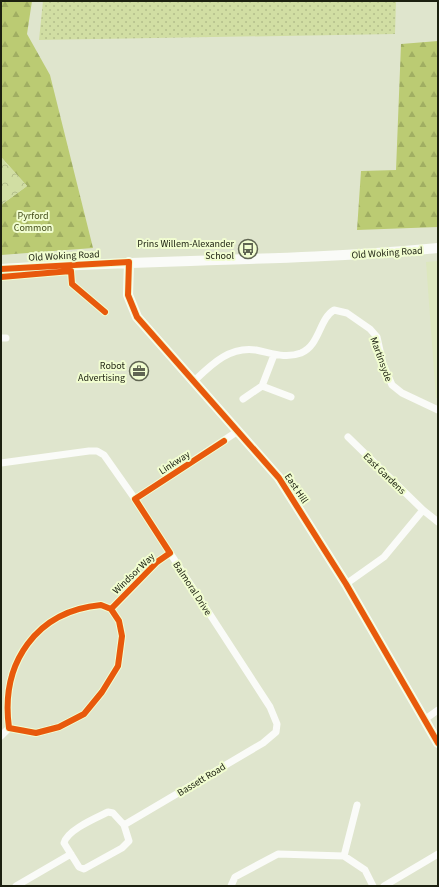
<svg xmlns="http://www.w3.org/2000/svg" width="439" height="887" font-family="'Source Sans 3',sans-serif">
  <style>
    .built { fill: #dde7bf }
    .grass { fill: url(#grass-dots) }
    .forest { fill: url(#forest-firs) }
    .park { fill: url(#park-crowns) }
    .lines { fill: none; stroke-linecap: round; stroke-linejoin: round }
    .street { stroke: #fafbf8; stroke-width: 7 }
    .secondary { stroke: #fafbf8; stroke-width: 10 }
    .cycleway-casing { stroke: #f1fdd0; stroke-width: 8 }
    .cycleway { stroke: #e8590c; stroke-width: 6 }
    .labels { text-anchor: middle; stroke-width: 4; stroke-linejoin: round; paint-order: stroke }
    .park-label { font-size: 10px; fill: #444e1a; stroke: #f1fdd0 }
    .poi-label { font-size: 10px; fill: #1c2010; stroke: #f1fdd0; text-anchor: end }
    .street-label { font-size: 10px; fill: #1c2010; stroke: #f1fdd0 }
  </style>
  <defs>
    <pattern id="grass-dots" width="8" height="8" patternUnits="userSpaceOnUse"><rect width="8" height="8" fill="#d1dea3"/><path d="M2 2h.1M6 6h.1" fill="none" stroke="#b3be8b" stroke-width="1.8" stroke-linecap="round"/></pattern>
    <pattern id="forest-firs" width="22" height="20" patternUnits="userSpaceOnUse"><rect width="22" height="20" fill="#bbcb73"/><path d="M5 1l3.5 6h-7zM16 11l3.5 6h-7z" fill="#a0ae62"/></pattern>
    <pattern id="park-crowns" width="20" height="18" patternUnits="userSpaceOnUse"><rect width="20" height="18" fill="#d1dea3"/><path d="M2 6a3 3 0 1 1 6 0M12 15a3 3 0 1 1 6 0" fill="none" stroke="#b3be8b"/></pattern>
  </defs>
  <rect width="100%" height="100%" fill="#dfe5cd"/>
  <path class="built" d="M438,261V398H436L426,262Z"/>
  <path class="grass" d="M43,1H396L395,34L39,40Z"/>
  <path class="forest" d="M1,1H32L27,34L50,75L93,248L1,255V205L27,186L1,157Z
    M438,41V227L357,230L361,171L396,170L401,44Z"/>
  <path class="park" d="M1,157L27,186L1,205Z"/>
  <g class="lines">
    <path class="street" d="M1,338H6
      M193,382C211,365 229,346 256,350C272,353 285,359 301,353C320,345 319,319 334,310L347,313L370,329L377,337L383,364L392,385L402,393L438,410
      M262,386L291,397
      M243,399L262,386L274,355
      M348,437L423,510
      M1,463L89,451H97L104,455L135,499L270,707L277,724L276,732L263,743L124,825
      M135,499L238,431
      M346,584L384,557L423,510L438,522
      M101,605L111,609L119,621L122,636L118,666L102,692L84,714L59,727L36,733L9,728C0,662 37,611 101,605Z
      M111,609L157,562L170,553
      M424,720L438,710
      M1,736L9,728
      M108,812L113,813L124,825L129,841L122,848L84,869L79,867L64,843C67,830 96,818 108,812Z
      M344,856L357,805
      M16,886L71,854
      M231,886L235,877L278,854L344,856L365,870L373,886
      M384,886L438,854"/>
    <path class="secondary" d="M129,262L128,295L137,317L279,478L346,584L438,743
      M1,269C146,259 293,262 438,248"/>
    <g class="cycleway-casing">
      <path id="cycleway" d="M1,269L129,262L128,295L137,317L279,478L346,584L438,743
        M1,277L71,271L72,284L105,312
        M101,605L111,609L119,621L122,636L118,666L102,692L84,714L59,727L36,733L9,728C0,662 37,611 101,605Z
        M111,609L157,562L170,553L135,499L224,441"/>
    </g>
    <use href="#cycleway" class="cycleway"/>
  </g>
  <defs>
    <g id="bus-ring" transform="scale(1)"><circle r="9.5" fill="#f1fdd0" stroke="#606552" stroke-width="1.5"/><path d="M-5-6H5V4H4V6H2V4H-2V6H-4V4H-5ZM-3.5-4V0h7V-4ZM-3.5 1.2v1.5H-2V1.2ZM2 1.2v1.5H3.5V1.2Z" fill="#606552"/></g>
    <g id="office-ring" transform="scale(1)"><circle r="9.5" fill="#f1fdd0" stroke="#606552" stroke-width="1.5"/><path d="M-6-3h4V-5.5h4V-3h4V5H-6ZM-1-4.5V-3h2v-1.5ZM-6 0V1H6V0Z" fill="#606552"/></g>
  </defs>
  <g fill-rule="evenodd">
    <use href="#bus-ring" x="248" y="249"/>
    <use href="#office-ring" x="139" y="371"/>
  </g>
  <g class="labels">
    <g class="park-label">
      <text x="33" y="219">Pyrford<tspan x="33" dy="12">Common</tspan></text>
    </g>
    <g class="poi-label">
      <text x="234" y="247">Prins Willem-Alexander<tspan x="234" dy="12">School</tspan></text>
      <text x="125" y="369">Robot<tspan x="125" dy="12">Advertising</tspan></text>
    </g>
    <g class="street-label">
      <text transform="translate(387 252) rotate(-4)" y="4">Old Woking Road</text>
      <text transform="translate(64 255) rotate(-3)" y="4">Old Woking Road</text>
      <text transform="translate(382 359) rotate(70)" y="4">Martinsyde</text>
      <text transform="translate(174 462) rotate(-33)" y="4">Linkway</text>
      <text transform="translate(385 473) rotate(44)" y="4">East Gardens</text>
      <text transform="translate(297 488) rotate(56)" y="4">East Hill</text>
      <text transform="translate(133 573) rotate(-44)" y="4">Windsor Way</text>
      <text transform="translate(193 588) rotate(57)" y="4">Balmoral Drive</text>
      <text transform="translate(201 779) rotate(-31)" y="4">Bassett Road</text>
    </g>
  </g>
  <rect width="439" height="887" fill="none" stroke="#1c2010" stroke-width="4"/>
</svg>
